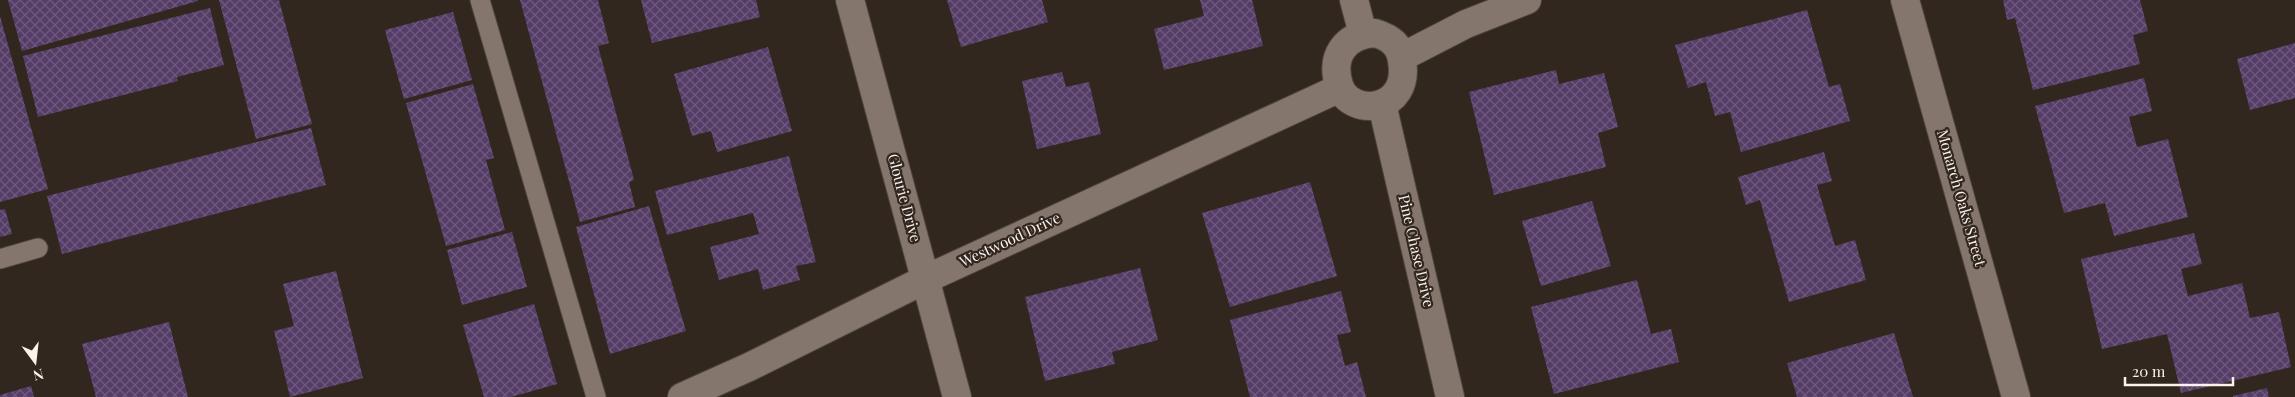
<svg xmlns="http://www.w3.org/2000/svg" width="2295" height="397" font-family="'Playfair Display',serif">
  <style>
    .building { fill: url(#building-cross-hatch) }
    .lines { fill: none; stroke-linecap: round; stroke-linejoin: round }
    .service-casing { stroke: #504540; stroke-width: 21 }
    .minor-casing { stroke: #504540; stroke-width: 30 }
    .service { stroke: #84766d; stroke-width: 19 }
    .minor { stroke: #84766d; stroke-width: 28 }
    .labels { text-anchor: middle; stroke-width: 4.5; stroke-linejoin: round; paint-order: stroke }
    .street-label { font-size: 15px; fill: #fbf2ee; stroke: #32271f }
  </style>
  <defs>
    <pattern id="building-cross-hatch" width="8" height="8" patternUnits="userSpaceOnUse" patternTransform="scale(1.25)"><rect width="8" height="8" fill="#553d67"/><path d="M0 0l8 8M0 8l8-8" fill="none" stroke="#6e5a7d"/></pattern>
  </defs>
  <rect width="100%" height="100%" fill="#32271f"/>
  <path class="building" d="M8,0H198V1L22,51Z
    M219,0H279L312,124L256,139Z
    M520,0H598L609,43L598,46L634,180L629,182L635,207L580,222Z
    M641,0H756L760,17L652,43Z
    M947,0H1042L1048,22L961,47Z
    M1200,0H1252L1263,46L1164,70L1154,29L1204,16Z
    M2003,0H2140L2148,31L2133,35L2140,64L2033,90L2015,18L2007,20Z
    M210,8L224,65L177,77L178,81L38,117L23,56Z
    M1807,10L1829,87L1840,84L1850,121L1741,152L1730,112L1715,116L1706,82L1688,88L1675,45Z
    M453,12L472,80L404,99L385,30Z
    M0,16L48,189L0,202Z
    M2295,43V98L2250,110L2237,59Z
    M768,47L792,131L717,152L711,131L692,136L674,74Z
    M1556,70L1559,84L1604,73L1618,127L1598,133L1606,167L1494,195L1469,92Z
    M1062,72L1066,87L1089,82L1101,134L1037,149L1022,81Z
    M2144,78L2152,111L2129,117L2137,147L2168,139L2188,217L2114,236L2105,203L2064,213L2035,106Z
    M473,84L494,158L486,160L505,230L446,246L406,103Z
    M311,128L326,185L62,254L47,196Z
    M1824,152L1832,181L1817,185L1835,246L1855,240L1866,280L1789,302L1760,200L1746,205L1738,177Z
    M789,156L816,262L796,266L800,280L763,290L758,269L719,280L710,247L759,234L753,213L667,235L655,191Z
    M1310,182L1337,276L1230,307L1202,213Z
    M1592,201L1611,266L1541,286L1522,221Z
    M649,206L686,331L610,354L576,227Z
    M5,209L12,234L0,237V210Z
    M512,232L527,287L462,305L447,250Z
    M2194,233L2202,264L2181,269L2188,296L2242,283L2250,318L2279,312L2291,367L2181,393L2167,334L2102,349L2081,259Z
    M1140,268L1158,340L1112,352L1115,364L1045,381L1025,297Z
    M336,271L363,378L290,397L274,331L294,326L283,284Z
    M1637,280L1651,334L1671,329L1679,362L1554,394L1531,307Z
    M1341,291L1351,332L1337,335L1345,366L1357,362L1366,397H1250L1230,320Z
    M534,304L557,384L511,397H484L463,325Z
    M169,322L188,397H96L82,344Z
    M1894,333L1913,397H1797L1787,363Z
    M31,386L34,397H0V395Z
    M2267,388L2269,397H2233V396Z"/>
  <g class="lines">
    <g class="service-casing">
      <path id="service" d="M480,0L596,397
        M0,259L38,248"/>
    </g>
    <g class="minor-casing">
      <path id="minor" d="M850,0L957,397
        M1354,0L1363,34
        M1905,0L2016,397
        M1375,33C1391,38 1400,45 1402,61C1411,112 1350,119 1339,85C1330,56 1345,35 1375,33Z
        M1402,57L1466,24L1527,0
        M1382,104L1450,397
        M682,397L749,367L926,279L1340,88"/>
    </g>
    <use href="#service" class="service"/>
    <use href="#minor" class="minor"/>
  </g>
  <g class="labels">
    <g class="street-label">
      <text transform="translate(904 198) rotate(75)" y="5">Glourie Drive</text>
      <text transform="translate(1961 198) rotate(74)" y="5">Monarch Oaks Street</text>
      <text transform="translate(1010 240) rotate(-25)" y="5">Westwood Drive</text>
      <text transform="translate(1416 251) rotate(77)" y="5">Pine Chase Drive</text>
    </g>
  </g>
  <g transform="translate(35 362) rotate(165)" stroke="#32271f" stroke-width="4" paint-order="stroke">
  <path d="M0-4L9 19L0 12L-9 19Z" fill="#fbf2ee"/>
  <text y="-8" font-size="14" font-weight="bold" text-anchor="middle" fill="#fbf2ee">N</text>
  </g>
  <path d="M2125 377v8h108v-8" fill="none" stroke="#fbf2ee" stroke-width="2.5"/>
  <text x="2132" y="377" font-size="15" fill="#fbf2ee" stroke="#32271f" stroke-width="4" paint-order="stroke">20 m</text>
</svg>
